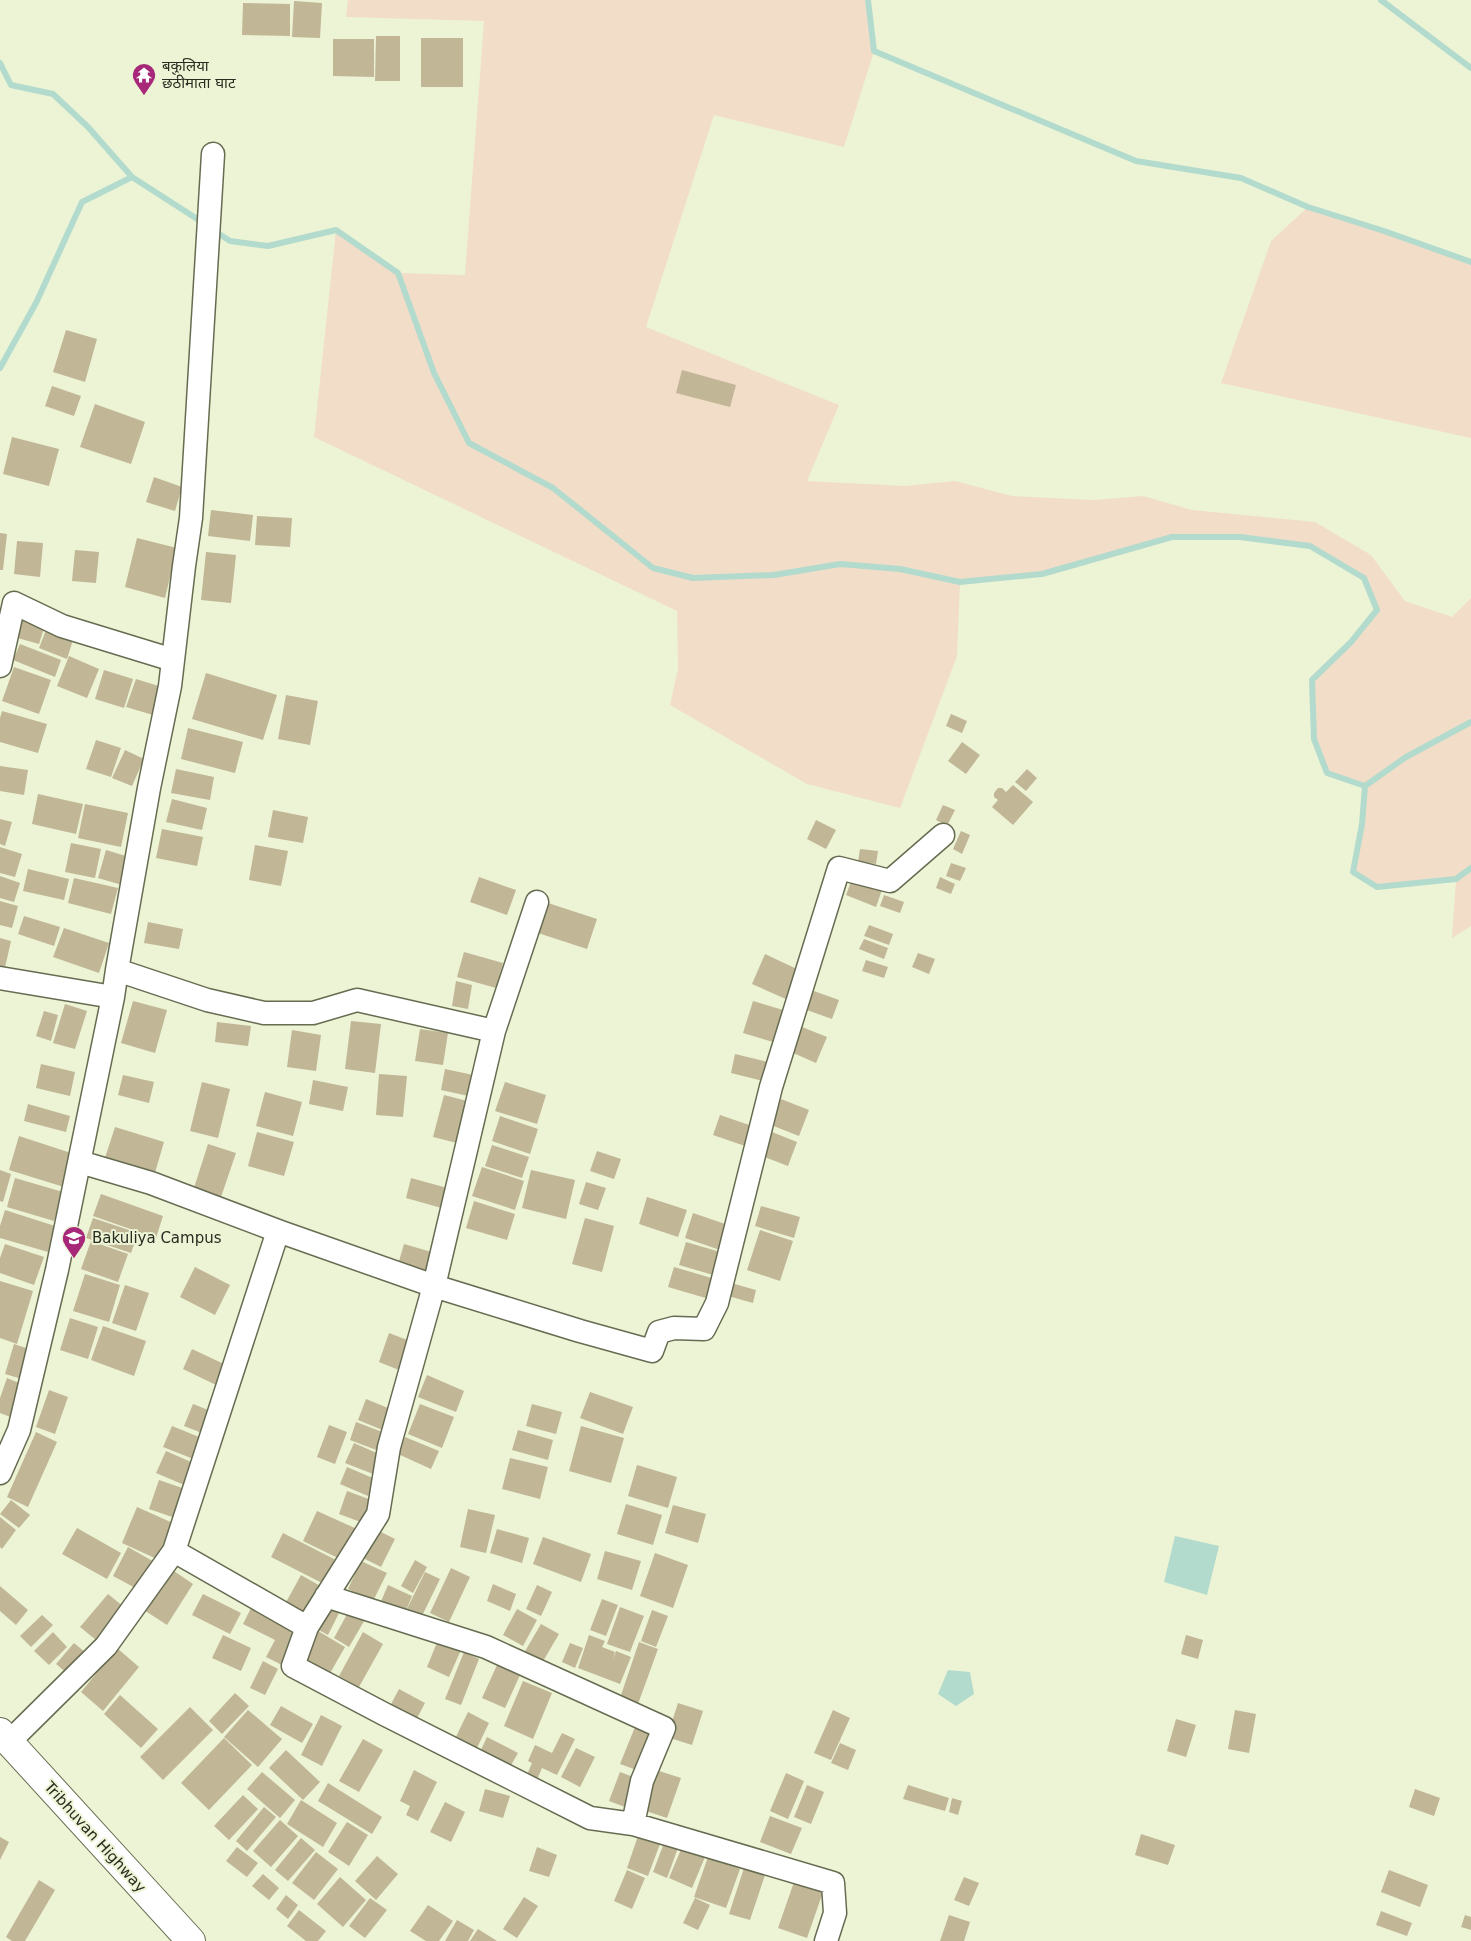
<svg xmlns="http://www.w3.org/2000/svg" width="1471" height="1941" font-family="'DejaVu Sans','Noto Sans Devanagari',sans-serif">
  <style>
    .green { fill: #f2ddc9 }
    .water { fill: #b3dbcd }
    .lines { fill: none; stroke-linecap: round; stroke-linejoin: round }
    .stream { stroke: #b3dbcd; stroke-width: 6 }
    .building { fill: #c1b696 }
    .minor-casing { stroke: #666c51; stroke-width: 25 }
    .trunk-casing { stroke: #666c51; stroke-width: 30 }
    .minor { stroke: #fff; stroke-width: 22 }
    .trunk { stroke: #fff; stroke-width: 28 }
    .labels { text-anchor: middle; stroke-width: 4; stroke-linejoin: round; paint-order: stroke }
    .poi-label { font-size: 15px; fill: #292c20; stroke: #ecf4d5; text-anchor: start }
    .street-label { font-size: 15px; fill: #292c20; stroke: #ecf4d5 }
  </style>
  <rect width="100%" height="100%" fill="#ecf4d5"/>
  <path class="green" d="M348,0H867L874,51L844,147L714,115L646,327L839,405L807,481L905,486L955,481L1012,496L1093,500L1143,496L1192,510L1315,522L1371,555L1405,601L1452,617L1471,598V926L1452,938L1456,880L1377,887L1353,872L1362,824L1365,786L1327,773L1314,739L1312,680L1351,642L1377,610L1364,578L1310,546L1240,537H1172L1042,574L960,582L957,656L900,808L807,784L670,705L678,669L677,611L314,437L336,230L398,273L465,275L484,21L346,17Z
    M1308,207L1384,231L1471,262V438L1221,383L1271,241Z"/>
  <path class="water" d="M1175,1536L1219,1546L1207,1595L1164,1582Z
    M948,1670L970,1672L974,1694L956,1706L938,1694Z"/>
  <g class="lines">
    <path class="stream" d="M868,0L874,51L1136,161L1241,178L1308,207L1384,231L1471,262
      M1381,0L1471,68
      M0,63L11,85L53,94L88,127L132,177
      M213,230L230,241L268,246L336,230L398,273L434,373L469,443L553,488L653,568L693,578L774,575L840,564L900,569L960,582L1042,574L1172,537H1240L1310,546L1364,578L1377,610L1351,642L1312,680L1314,739L1327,773L1365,786L1406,757L1471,722
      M0,368L36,303L82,202L132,177L205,224
      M1365,786L1362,824L1353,872L1377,887L1456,879L1471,868"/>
  </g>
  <path class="building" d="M294,1L322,3L320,38L292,37Z
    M243,3L290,4V36L242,35Z
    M376,36H400V81H375Z
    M421,38H463V87H421Z
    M333,39H374V77L333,76Z
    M66,330L97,339L85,382L53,372Z
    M682,370L736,385L730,407L676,393Z
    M52,386L81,396L74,416L45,406Z
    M95,404L145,422L131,464L80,447Z
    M12,437L59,449L49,486L3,474Z
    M154,477L182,487L175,511L146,502Z
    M211,510L253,515L250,541L208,536Z
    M257,516L292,518L290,547L255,545Z
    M0,533L7,534L3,570H0Z
    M137,538L177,548L165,598L125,587Z
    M17,541L43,543L40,577L14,574Z
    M75,550L99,552L96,583L72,581Z
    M206,552L236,555L231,603L201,600Z
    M20,618L45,625L39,644L14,637Z
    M46,630L73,640L67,659L39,648Z
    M20,644L61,660L55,677L13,660Z
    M69,656L99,669L87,698L57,686Z
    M14,667L51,680L39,714L2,701Z
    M104,670L133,679L124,708L95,699Z
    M206,673L277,695L263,740L192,719Z
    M136,679L162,687L153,715L126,707Z
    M286,695L318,701L310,745L278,739Z
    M2,711L47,724L38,753L0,742V718Z
    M951,714L967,721L962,733L946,726Z
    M188,728L243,742L235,773L181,759Z
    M96,740L121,748L111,777L86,769Z
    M962,742L980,755L966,774L948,761Z
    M125,750L144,759L132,786L112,778Z
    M0,766L28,770L24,795L0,791Z
    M176,769L214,777L210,800L171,793Z
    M1027,769L1037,778L1026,791L1015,782Z
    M1013,785L1033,802L1013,825L992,807L998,800L994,797V793L998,788H1002L1006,792Z
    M38,794L83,804L76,834L32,824Z
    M172,799L207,808L202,830L166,822Z
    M85,804L128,813L121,847L78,838Z
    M943,805L955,810L947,826L936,820Z
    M273,810L308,817L303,843L268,837Z
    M0,819L12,822L5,846L0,844Z
    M816,820L836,830L826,849L807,839Z
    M162,829L203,837L197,866L156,858Z
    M961,831L970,835L962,854L953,849Z
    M71,843L101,849L95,878L65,872Z
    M255,845L288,851L281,886L249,880Z
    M0,847L22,854L15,877L0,873Z
    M860,849L878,851L876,864L858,862Z
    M106,850L129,857L122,885L98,878Z
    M951,863L966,868L960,881L946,876Z
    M28,869L69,879L64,900L23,891Z
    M0,876L20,883L14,902L0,898Z
    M479,877L516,890L507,915L470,902Z
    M940,877L955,884L951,894L936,888Z
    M74,878L118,888L111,914L68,903Z
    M852,879L882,890L876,907L846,895Z
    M884,895L904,902L900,913L880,906Z
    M0,901L18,906L12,928L0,925Z
    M548,903L597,919L587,949L538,933Z
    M24,916L60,927L54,946L18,934Z
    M148,922L183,929L179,949L144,943Z
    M869,925L893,934L889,945L864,936Z
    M64,928L109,943L99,973L53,957Z
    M0,938L11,941L4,972L0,971Z
    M864,939L888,948L884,959L859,949Z
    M464,952L503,963L496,988L457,977Z
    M918,953L935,959L929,974L912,967Z
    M765,954L801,971L788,1000L752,984Z
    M866,960L888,967L884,978L862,971Z
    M456,981L472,985L468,1009L452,1006Z
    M811,990L839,1000L832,1019L804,1009Z
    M133,1001L167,1010L155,1053L121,1043Z
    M753,1001L790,1012L780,1044L743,1033Z
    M65,1004L87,1011L75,1049L53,1043Z
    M44,1011L58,1015L51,1041L36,1036Z
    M351,1021L381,1024L375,1073L345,1069Z
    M217,1022L251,1026L248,1046L215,1042Z
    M802,1027L827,1037L816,1063L791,1052Z
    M420,1029L448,1033L443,1065L415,1061Z
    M292,1030L321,1035L316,1071L287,1067Z
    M735,1054L772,1063L767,1082L731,1073Z
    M41,1064L75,1072L70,1096L36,1088Z
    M445,1069L478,1076L473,1097L441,1090Z
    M379,1074L407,1076L403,1117L376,1115Z
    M123,1075L154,1082L149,1103L118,1095Z
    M313,1080L348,1087L343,1111L309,1104Z
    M202,1082L230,1089L218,1138L190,1131Z
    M505,1082L546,1095L537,1124L495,1111Z
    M265,1092L302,1102L293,1136L256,1126Z
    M444,1095L475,1103L465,1145L433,1137Z
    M781,1099L809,1110L799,1136L771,1125Z
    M28,1104L70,1116L66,1132L24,1121Z
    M720,1115L755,1127L748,1147L713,1135Z
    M500,1116L538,1129L530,1154L492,1141Z
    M115,1127L164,1142L154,1176L104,1161Z
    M257,1132L294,1142L284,1176L248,1166Z
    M772,1132L797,1142L788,1166L762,1156Z
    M19,1136L74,1154L64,1187L9,1170Z
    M208,1144L236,1153L220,1200L193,1191Z
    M492,1145L529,1157L522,1178L485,1166Z
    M597,1151L621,1159L614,1179L590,1171Z
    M482,1167L524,1181L515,1210L472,1196Z
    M0,1170L11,1174L3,1202L0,1201Z
    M531,1170L575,1180L566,1219L522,1208Z
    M15,1178L63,1192L54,1221L7,1207Z
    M411,1178L451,1189L445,1209L406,1198Z
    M586,1182L606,1188L598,1210L579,1204Z
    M101,1194L163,1216L156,1238L93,1216Z
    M647,1197L687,1210L678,1237L639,1224Z
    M474,1201L515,1214L507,1240L466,1228Z
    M761,1206L800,1217L794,1238L755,1226Z
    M5,1210L55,1226L48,1252L0,1238V1226Z
    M693,1213L731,1226L723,1251L685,1238Z
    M93,1218L138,1233L131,1253L86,1238Z
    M585,1218L614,1226L602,1272L572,1264Z
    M760,1230L793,1241L780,1281L747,1270Z
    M91,1241L128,1254L118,1282L81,1269Z
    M686,1242L727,1254L720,1277L679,1265Z
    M5,1244L44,1257L34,1285L0,1273V1258Z
    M404,1244L435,1253L428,1277L397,1268Z
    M195,1267L230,1285L215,1315L180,1297Z
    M674,1267L715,1279L709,1299L668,1287Z
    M85,1274L120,1285L109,1322L73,1311Z
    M0,1281L33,1291L17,1344L0,1338Z
    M731,1283L756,1290L753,1303L728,1296Z
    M125,1285L149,1293L136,1331L112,1323Z
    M70,1318L98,1327L88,1359L60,1350Z
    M103,1326L146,1341L134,1376L91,1360Z
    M389,1333L415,1343L404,1372L379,1362Z
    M14,1344L32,1350L22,1379L5,1374Z
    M192,1349L226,1365L216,1385L183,1369Z
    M427,1375L464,1391L456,1412L418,1397Z
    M7,1378L24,1385L13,1418L0,1413V1398Z
    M49,1390L68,1397L55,1434L36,1427Z
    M590,1392L633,1407L623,1434L580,1418Z
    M366,1399L393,1410L385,1431L358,1420Z
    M193,1404L216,1413L207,1435L184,1426Z
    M420,1404L454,1417L442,1448L408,1434Z
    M532,1404L562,1412L556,1434L526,1426Z
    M356,1422L385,1433L379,1451L350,1440Z
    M329,1425L347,1432L335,1464L317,1457Z
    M172,1426L204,1439L196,1460L163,1447Z
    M581,1426L624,1438L611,1483L569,1471Z
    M518,1430L553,1440L548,1460L512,1450Z
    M36,1432L57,1442L28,1507L7,1497Z
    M405,1437L439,1451L431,1469L398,1454Z
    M354,1443L381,1455L373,1474L345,1463Z
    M166,1451L198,1465L189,1487L156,1473Z
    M510,1458L548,1467L540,1499L502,1489Z
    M637,1465L677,1477L668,1508L628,1496Z
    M347,1467L375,1479L368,1496L340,1484Z
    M159,1480L188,1490L178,1519L149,1509Z
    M347,1491L374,1501L366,1524L339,1514Z
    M11,1500L30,1515L19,1528L0,1514Z
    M626,1504L662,1515L653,1545L617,1534Z
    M673,1505L706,1514L698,1543L665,1533Z
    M137,1507L175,1524L159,1560L122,1543Z
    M468,1509L495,1515L486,1553L460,1547Z
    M317,1511L357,1529L342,1560L303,1541Z
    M0,1517L16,1530L2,1549L0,1547Z
    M77,1528L121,1553L107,1579L62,1554Z
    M375,1529L395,1539L381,1567L361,1557Z
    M497,1529L529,1538L522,1563L490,1553Z
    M283,1533L336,1560L324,1584L271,1557Z
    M543,1537L591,1554L581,1582L533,1564Z
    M128,1547L156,1563L141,1591L113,1576Z
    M605,1551L641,1561L632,1590L597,1579Z
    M655,1553L688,1565L673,1608L640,1596Z
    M415,1560L427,1567L413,1593L401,1586Z
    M361,1561L387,1573L373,1601L348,1589Z
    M451,1568L470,1577L449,1622L430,1613Z
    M171,1569L193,1584L167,1625L144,1610Z
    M425,1572L440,1579L419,1622L379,1606L388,1585L412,1596L405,1613Z
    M301,1575L324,1588L307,1619L284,1606Z
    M493,1584L516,1594L510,1611L487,1601Z
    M537,1585L552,1592L541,1616L526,1609Z
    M0,1586L28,1610L16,1625L0,1611Z
    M108,1594L124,1607L96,1640L80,1627Z
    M203,1594L241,1613L230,1634L192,1615Z
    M602,1599L618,1605L606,1636L590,1630Z
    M328,1603L341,1609L328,1635L315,1628Z
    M252,1606L300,1631L282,1665L266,1657L275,1640L243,1624Z
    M351,1607L367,1616L349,1647L334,1638Z
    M620,1607L644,1616L630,1652L607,1644Z
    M517,1609L537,1620L523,1646L503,1635Z
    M652,1610L668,1616L656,1647L641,1641Z
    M42,1615L53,1625L31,1647L20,1636Z
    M541,1624L559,1634L542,1663L524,1653Z
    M318,1631L345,1647L329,1675L302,1660Z
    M53,1632L67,1647L49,1665L34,1651Z
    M363,1632L383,1644L359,1687L339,1676Z
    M223,1635L251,1648L241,1671L212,1658Z
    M589,1635L605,1641L602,1647L615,1652L613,1660L616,1651L631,1657L620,1684L578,1668Z
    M1186,1635L1203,1640L1198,1659L1181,1654Z
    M438,1640L461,1650L449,1677L427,1667Z
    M639,1642L658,1649L638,1704L620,1698Z
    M74,1643L86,1653L68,1674L56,1664Z
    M570,1643L583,1648L575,1668L562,1662Z
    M117,1648L139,1667L103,1711L81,1692Z
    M464,1652L479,1659L461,1705L445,1699Z
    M263,1661L278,1669L265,1695L250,1688Z
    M497,1665L520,1675L505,1708L482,1698Z
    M523,1681L552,1693L533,1739L504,1726Z
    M399,1689L425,1703L415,1722L389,1708Z
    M235,1693L249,1706L222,1734L209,1721Z
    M120,1695L158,1729L141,1748L104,1714Z
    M678,1703L703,1711L692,1745L667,1737Z
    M281,1706L313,1724L302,1743L270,1725Z
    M190,1707L213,1730L163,1780L140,1757Z
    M248,1710L282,1739L258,1767L224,1737Z
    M833,1710L850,1718L831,1760L814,1753Z
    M1235,1710L1256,1714L1249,1753L1228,1749Z
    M468,1712L489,1723L474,1754L453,1743Z
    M321,1715L342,1726L322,1766L301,1755Z
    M1176,1719L1196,1725L1186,1757L1167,1751Z
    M635,1727L656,1735L642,1772L620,1764Z
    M562,1733L575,1739L557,1775L542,1768L536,1782L526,1777L532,1763L528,1761L535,1745L552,1753Z
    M487,1737L518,1753L510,1767L480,1752Z
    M224,1738L252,1765L209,1810L181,1783Z
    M363,1739L383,1750L359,1792L339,1781Z
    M840,1743L856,1750L848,1770L831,1763Z
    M576,1748L595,1757L580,1787L561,1777Z
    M286,1750L320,1782L303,1800L269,1768Z
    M414,1770L437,1782L418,1821L406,1815L410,1806L400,1801Z
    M656,1770L681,1778L667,1818L643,1810Z
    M262,1772L295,1800L280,1818L247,1789Z
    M620,1772L636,1778L625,1807L609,1801Z
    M786,1773L804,1781L788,1819L770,1811Z
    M328,1783L382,1817L372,1834L318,1801Z
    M807,1785L824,1792L811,1824L794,1817Z
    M908,1785L949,1798L945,1811L903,1799Z
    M485,1789L510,1796L503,1818L479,1811Z
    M1415,1789L1440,1798L1434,1816L1409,1807Z
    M243,1795L258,1809L229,1840L214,1826Z
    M952,1798L962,1801L958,1815L949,1812Z
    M301,1800L337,1823L323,1847L287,1824Z
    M445,1802L465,1812L451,1842L430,1832Z
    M264,1807L276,1817L247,1851L236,1841Z
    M770,1816L802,1828L791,1854L760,1842Z
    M280,1820L298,1836L271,1867L253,1851Z
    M347,1822L368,1835L349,1866L328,1852Z
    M1141,1834L1175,1845L1168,1865L1135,1855Z
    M638,1836L660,1844L648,1876L627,1868Z
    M0,1837L9,1842L0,1860Z
    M301,1838L315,1850L288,1881L275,1870Z
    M664,1843L678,1848L667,1878L653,1872Z
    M237,1847L258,1863L247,1877L226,1861Z
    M537,1847L557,1855L549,1877L529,1871Z
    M682,1847L705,1857L692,1888L669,1878Z
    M316,1852L338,1869L314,1900L292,1883Z
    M377,1856L398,1874L376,1900L355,1881Z
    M708,1857L740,1869L726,1908L694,1897Z
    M744,1868L765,1875L750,1920L729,1914Z
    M627,1870L645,1878L632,1909L614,1901Z
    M1389,1870L1428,1885L1420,1907L1381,1892Z
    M263,1874L279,1888L269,1900L252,1886Z
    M340,1877L366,1900L343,1927L317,1904Z
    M964,1877L979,1883L969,1906L954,1900Z
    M39,1880L55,1890L25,1941H12L6,1937Z
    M794,1882L823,1892L807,1938L778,1928Z
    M286,1895L298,1905L288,1919L276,1909Z
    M524,1897L538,1906L517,1938L503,1929Z
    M370,1898L387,1910L365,1938L349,1926Z
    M695,1898L710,1905L698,1930L683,1923Z
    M428,1905L453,1921L439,1941H426L410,1931Z
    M299,1910L326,1931L318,1941H306L287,1926Z
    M1381,1911L1412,1923L1407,1936L1376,1925Z
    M949,1915L970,1922L964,1941H940Z
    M1465,1915L1471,1917V1930L1461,1927Z
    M457,1920L474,1930L468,1941H445Z
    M478,1929L497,1941H470Z"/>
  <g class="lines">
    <g class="minor-casing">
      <path id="minor" d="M0,666L14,603L62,626L173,660
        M537,902L494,1031L434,1286L389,1447L378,1514L307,1627L293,1666L384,1714L590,1818L633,1824
        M117,970L207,1000L264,1013H313L357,1000L494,1031
        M0,978L113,997
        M80,1162L151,1183L278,1231L434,1286L580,1331L652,1351L659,1332L674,1328L704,1329L717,1303L771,1087L839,868L890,881L943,835
        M0,1473L19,1430L57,1270L113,997L117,970L149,788L170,686L184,566L191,518L213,154
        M174,1551L307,1627
        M326,1596L486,1647L664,1728L642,1781L633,1824L833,1883L835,1913L826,1941
        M9,1742L106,1646L174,1551L278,1231"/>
    </g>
    <g class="trunk-casing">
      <path id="trunk" d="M0,1732L191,1941"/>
    </g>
    <use href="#minor" class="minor"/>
    <use href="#trunk" class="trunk"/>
  </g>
  <defs>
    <g id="temple-pin" transform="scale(1.25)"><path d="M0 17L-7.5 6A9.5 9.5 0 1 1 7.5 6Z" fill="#a72879" stroke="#ecf4d5"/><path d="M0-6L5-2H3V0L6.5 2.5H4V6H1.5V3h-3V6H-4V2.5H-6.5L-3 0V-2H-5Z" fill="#fff"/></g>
    <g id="school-pin" transform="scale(1.25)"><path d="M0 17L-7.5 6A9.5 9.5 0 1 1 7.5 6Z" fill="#a72879" stroke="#ecf4d5"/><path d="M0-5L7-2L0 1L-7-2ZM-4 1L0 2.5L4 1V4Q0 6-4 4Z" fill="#fff"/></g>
  </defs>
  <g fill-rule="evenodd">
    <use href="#temple-pin" x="144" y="75"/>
    <use href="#school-pin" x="74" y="1238"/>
  </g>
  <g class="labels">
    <g class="poi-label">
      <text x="162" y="71">बकुलिया<tspan x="162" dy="17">छठीमाता घाट</tspan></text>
      <text x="92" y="1243">Bakuliya Campus</text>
    </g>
    <g class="street-label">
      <text transform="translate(95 1837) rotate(48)" y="5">Tribhuvan Highway</text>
    </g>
  </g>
</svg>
